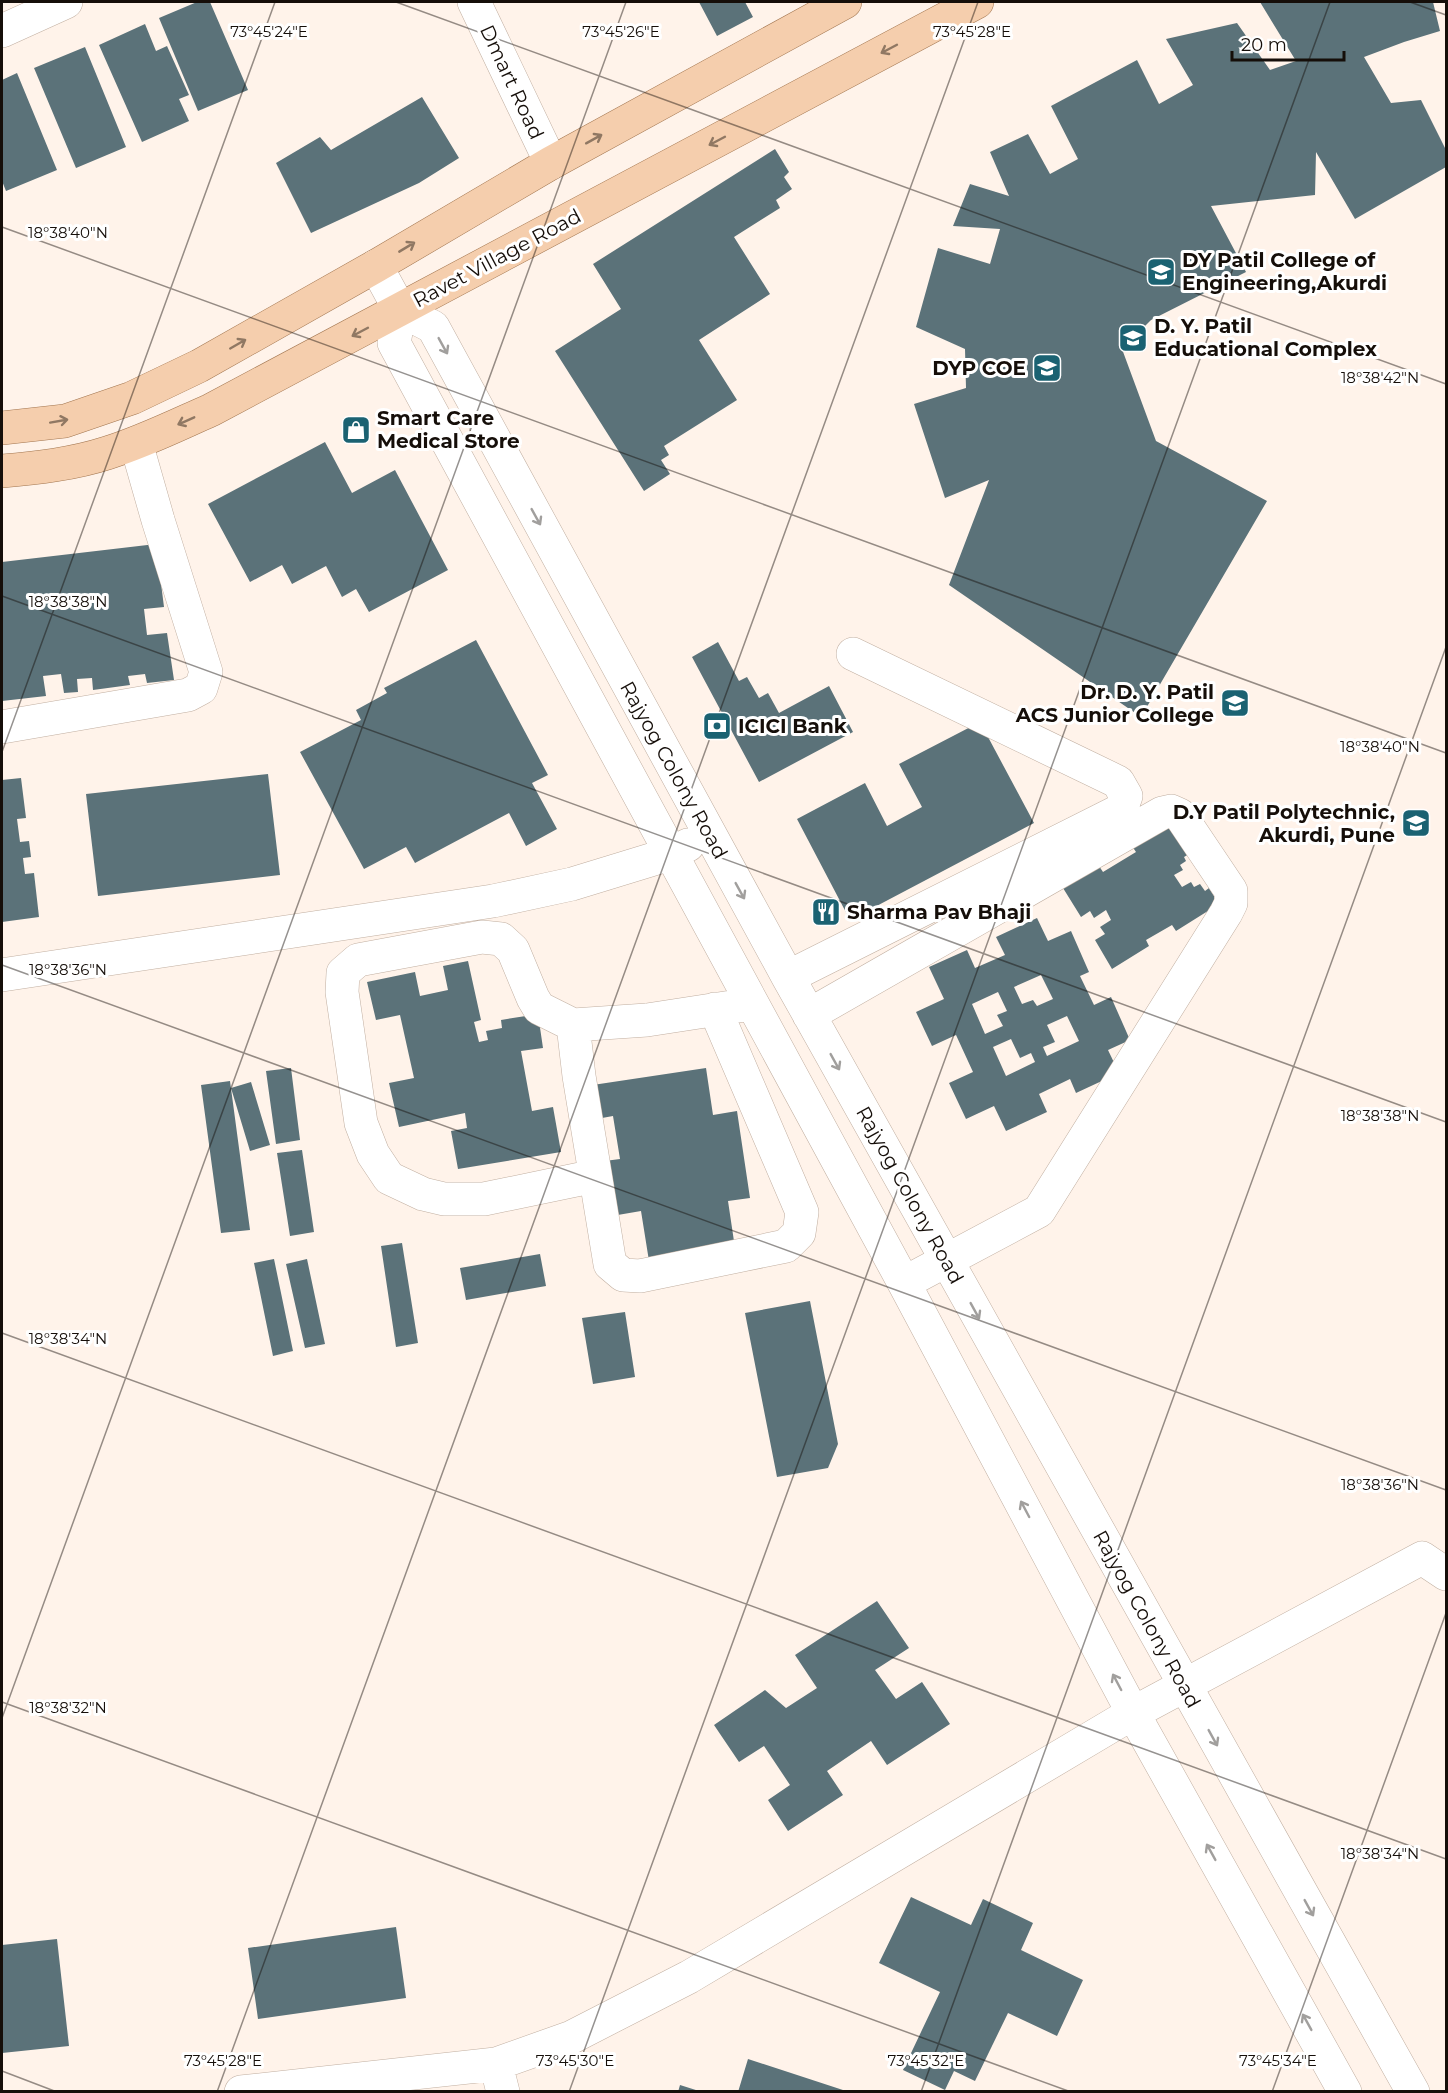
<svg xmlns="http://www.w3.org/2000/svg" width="1448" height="2093" font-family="Montserrat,sans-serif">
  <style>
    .building { fill: #5b7279; fill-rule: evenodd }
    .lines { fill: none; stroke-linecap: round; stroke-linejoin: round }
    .minor-casing { stroke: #c1afa1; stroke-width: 34 }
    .major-casing { stroke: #a27650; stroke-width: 34 }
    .minor { stroke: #fff; stroke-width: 33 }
    .major { stroke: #f5cead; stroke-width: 33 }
    .oneway { stroke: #907863 }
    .oneway2 { stroke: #a19f9d }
    .ticks { fill: none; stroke: #150e09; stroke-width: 1.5; stroke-opacity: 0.45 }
    .labels { text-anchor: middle; stroke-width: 6; stroke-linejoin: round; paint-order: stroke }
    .street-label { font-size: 20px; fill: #150e09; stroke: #fff }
    .poi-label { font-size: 20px; font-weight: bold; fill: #150e09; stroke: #fff; text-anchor: start }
    .ticks-label { font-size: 15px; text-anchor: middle; fill: #150e09; stroke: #fff; stroke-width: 6; stroke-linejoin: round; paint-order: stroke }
  </style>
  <rect width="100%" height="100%" fill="#fff3ea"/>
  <path class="building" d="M197,2H210L248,90L198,111L159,18Z
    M699,2H745L753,17L717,36Z
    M1260,2H1433L1440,31L1404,42L1364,57L1391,103L1421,100L1446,150V167L1355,219L1316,152L1315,195L1211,206L1246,272L1151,320L1122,349L1156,441L1267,501L1141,717L949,585L989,480L945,498L914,404L966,388L965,349L916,327L938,248L990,264L1000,229L953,226L970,184L1009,196L990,152L1028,134L1050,174L1078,159L1051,106L1137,60L1159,104L1193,85L1166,39L1237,23L1270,70L1296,61Z
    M145,24L156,51L167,46L189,95L179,99L189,121L142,142L99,45Z
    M85,47L126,147L76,168L34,68Z
    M17,73L57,170L6,191L2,181V80Z
    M422,97L459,158L419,183L311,233L276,163L320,137L331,150Z
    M775,149L789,172L784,177L792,189L776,200L780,208L734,237L770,294L699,340L737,400L664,446L669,455L661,460L670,474L644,491L555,351L621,309L593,264Z
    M325,442L352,493L395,470L448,570L369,612L356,589L342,597L326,566L292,584L282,565L250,582L208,504Z
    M156,544L164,607L144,609L147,635L167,633L174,680L147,683L145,674L128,676L130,685L93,690L92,678L77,679L78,692L64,693L61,674L43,676L46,696L2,701V562Z
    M476,640L548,775L532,783L557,829L526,846L509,813L415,863L406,847L364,869L300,752L361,720L356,710L387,693L384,688Z
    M718,642L739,681L747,677L759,698L768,693L779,713L829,686L853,732L759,782L692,657Z
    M980,722L1034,823L850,920L797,819L865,783L887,826L922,807L899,764Z
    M268,774L280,875L98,896L86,794Z
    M21,778L26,818L17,819L20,842L29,841L31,857L23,858L25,874L34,873L39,917L2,922V780Z
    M1170,823L1189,854L1184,857L1186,861L1180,865L1183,870L1174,875L1182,887L1191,882L1194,887L1200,884L1205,891L1209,888L1219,904L1176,931L1172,925L1146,940L1149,946L1112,969L1095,940L1105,934L1100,927L1111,920L1106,910L1094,918L1090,911L1081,917L1063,888L1099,866L1103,872L1136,852L1132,846Z
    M1037,918L1048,941L1071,931L1089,972L1080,976L1094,1005L1111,997L1130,1040L1108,1050L1119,1073L1076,1093L1070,1079L1039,1094L1047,1112L1006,1131L994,1106L966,1119L949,1083L973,1072L956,1035L932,1046L916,1012L944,999L929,967L967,950L975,968L1005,955L996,937ZM1041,975L1053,999L1037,1006L1033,1000L1022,1004L1014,987ZM998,992L1007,1011L997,1015L1003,1026L985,1034L972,1004ZM1067,1016L1079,1041L1047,1056L1043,1047L1055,1042L1047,1025ZM1011,1039L1020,1058L1031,1053L1035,1062L1006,1076L993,1047Z
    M468,961L481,1020L474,1022L479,1042L488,1040L486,1031L502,1028L501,1020L538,1014L543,1048L521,1051L532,1111L553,1107L561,1152L458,1169L451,1131L467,1128L465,1113L399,1127L389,1083L414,1078L400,1015L376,1020L367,982L415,972L420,996L448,990L443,966Z
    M291,1068L300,1140L276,1144L266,1071Z
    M706,1068L713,1115L737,1111L750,1198L728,1201L735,1248L649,1261L641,1211L606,1217L597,1162L620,1159L613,1116L591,1120L586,1086Z
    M230,1081L250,1230L221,1233L201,1085Z
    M251,1082L270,1145L250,1151L231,1088Z
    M302,1150L314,1232L290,1236L277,1153Z
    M402,1243L418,1343L396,1347L381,1246Z
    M540,1254L546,1286L466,1300L460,1268Z
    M274,1259L293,1351L273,1356L254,1263Z
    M307,1259L325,1344L305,1348L286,1264Z
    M810,1301L838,1444L828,1468L777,1477L745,1313Z
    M625,1312L635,1377L593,1384L582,1318Z
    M877,1601L909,1648L875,1670L896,1699L922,1682L950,1724L887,1765L871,1741L827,1771L843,1795L788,1831L768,1800L790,1785L764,1746L739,1762L714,1725L765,1690L786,1708L817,1688L795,1655Z
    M911,1897L971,1925L983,1899L1033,1923L1021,1950L1083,1980L1057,2036L1008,2013L975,2081L954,2071L945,2090L903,2070L940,1992L879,1963Z
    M396,1927L406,1998L258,2019L248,1948Z
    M57,1939L69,2046L2,2053V1945Z
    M748,2059L846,2091V2092H738Z
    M680,2085L699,2091V2092H678Z"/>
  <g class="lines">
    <g class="minor-casing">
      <path id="minor" d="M474,2L551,163
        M2,31L66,2
        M376,266L400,310L433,327L788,977L1413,2092
        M400,310L394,343L904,1283L1133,1713L1345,2092
        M2,727L188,695L201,688L206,672L158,520L136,443
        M2,975L493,901L572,884L670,854L688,845
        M788,977L1121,810L1126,796L1118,782L853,654
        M715,1009L802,1212L799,1233L786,1246L640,1276L623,1275L610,1264L579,1076L573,1025L647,1020L751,1004
        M809,1015L1162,813L1171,811L1180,815L1231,891V903L1226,913L1039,1211L904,1283
        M573,1025L539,1008L533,998L513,950L501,939L482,937L358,960L343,973L342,992L361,1123L373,1154L389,1178L423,1194L444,1199H484L595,1176
        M496,2064L503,2092
        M241,2092L496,2064L572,2037L689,1977L1133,1713L1422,1558L1446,1574"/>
    </g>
    <g class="major-casing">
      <path id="major" d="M2,428L65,421L132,398L199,366L376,266L551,163L845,2
        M2,471C37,468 73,464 107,453C143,442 177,425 211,410L977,2"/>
    </g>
    <use href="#minor" class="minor"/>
    <use href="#major" class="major"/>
  </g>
  <defs><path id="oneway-shaft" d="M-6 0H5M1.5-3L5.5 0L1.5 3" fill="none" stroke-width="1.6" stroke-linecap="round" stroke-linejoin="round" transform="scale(1.5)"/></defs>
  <g class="oneway">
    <use href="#oneway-shaft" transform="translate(889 49) rotate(152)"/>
    <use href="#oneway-shaft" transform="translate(594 139) rotate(-29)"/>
    <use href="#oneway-shaft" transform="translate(717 141) rotate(152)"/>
    <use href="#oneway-shaft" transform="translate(407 247) rotate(-31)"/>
    <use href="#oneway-shaft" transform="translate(360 332) rotate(152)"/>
    <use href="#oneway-shaft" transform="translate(238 344) rotate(-30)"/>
    <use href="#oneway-shaft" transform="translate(59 421) rotate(-10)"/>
    <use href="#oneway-shaft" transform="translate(186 421) rotate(156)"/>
  </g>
  <g class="oneway2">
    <use href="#oneway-shaft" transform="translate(443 346) rotate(61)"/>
    <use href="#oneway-shaft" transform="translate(536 517) rotate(61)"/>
    <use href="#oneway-shaft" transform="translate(740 891) rotate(61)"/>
    <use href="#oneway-shaft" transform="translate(835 1062) rotate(61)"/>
    <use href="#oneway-shaft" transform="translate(975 1311) rotate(61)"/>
    <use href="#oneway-shaft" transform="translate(1025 1509) rotate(-118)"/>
    <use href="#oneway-shaft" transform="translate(1117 1682) rotate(-118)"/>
    <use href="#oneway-shaft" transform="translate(1213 1738) rotate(61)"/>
    <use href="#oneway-shaft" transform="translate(1211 1852) rotate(-119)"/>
    <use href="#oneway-shaft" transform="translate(1309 1908) rotate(61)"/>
    <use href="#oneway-shaft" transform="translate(1307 2022) rotate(-119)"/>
  </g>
  <path class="ticks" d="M396,2L1446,384M1410,2L1446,15M2,227L1446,753M2,596L1446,1122M2,752L275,2M2,965L1446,1490M2,1333L1446,1859M2,1702L1071,2092M2,1718L626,2M2,2071L57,2092M217,2092L978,2M569,2092L1330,2M921,2092L1446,647M1272,2092L1446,1613"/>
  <defs>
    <g id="university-square" transform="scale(1.5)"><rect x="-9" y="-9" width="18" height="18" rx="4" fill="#1b6272" stroke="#fff"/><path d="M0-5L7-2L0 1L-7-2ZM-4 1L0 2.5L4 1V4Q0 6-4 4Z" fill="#fff"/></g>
    <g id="shop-square" transform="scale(1.5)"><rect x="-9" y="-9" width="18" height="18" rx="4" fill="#1b6272" stroke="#fff"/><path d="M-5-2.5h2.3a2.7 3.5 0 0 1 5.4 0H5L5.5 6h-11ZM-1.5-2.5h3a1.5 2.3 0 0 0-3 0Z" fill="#fff"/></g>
    <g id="bank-square" transform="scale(1.5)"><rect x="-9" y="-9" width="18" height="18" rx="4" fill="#1b6272" stroke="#fff"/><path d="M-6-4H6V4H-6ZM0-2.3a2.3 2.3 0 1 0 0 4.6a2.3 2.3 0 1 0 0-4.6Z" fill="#fff"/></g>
    <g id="restaurant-square" transform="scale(1.5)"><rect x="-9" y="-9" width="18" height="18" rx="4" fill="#1b6272" stroke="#fff"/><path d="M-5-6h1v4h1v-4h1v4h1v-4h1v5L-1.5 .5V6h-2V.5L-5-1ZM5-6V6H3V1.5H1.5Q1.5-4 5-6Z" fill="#fff"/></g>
  </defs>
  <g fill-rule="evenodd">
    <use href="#university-square" x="1161" y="272"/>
    <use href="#university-square" x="1133" y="338"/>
    <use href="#university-square" x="1047" y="368"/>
    <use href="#shop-square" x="356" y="430"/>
    <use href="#university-square" x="1235" y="703"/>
    <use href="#bank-square" x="717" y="726"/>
    <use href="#university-square" x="1416" y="823"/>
    <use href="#restaurant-square" x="826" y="912"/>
  </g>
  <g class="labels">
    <g class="street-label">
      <text transform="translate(512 82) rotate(65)" y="7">Dmart Road</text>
      <text transform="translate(497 258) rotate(-28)" y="7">Ravet Village Road</text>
      <text transform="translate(674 770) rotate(61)" y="7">Rajyog Colony Road</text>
      <text transform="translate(910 1195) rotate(61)" y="7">Rajyog Colony Road</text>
      <text transform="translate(1147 1619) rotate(61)" y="7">Rajyog Colony Road</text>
    </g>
    <g class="poi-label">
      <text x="1182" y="267">DY Patil College of<tspan x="1182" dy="23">Engineering,Akurdi</tspan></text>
      <text x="1154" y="333">D. Y. Patil<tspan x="1154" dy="23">Educational Complex</tspan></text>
      <text x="1026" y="375" text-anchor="end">DYP COE</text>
      <text x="377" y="425">Smart Care<tspan x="377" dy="23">Medical Store</tspan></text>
      <text x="1214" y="699" text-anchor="end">Dr. D. Y. Patil<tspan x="1214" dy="23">ACS Junior College</tspan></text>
      <text x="738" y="733">ICICI Bank</text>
      <text x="1395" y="819" text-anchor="end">D.Y Patil Polytechnic,<tspan x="1395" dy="23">Akurdi, Pune</tspan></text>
      <text x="847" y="919">Sharma Pav Bhaji</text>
    </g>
  </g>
  <g class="ticks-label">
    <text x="269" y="37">73°45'24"E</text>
    <text x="621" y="37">73°45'26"E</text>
    <text x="972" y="37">73°45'28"E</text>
    <text x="68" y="238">18°38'40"N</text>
    <text x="1380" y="383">18°38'42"N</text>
    <text x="68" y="607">18°38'38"N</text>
    <text x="1380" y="752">18°38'40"N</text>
    <text x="68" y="975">18°38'36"N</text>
    <text x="1380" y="1121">18°38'38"N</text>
    <text x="68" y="1344">18°38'34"N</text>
    <text x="1380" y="1490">18°38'36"N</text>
    <text x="68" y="1713">18°38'32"N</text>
    <text x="1380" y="1859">18°38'34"N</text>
    <text x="223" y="2066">73°45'28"E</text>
    <text x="575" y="2066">73°45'30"E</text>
    <text x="926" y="2066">73°45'32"E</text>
    <text x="1278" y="2066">73°45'34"E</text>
  </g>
  <rect width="1448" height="2093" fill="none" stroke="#150e09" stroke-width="6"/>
  <path d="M1232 51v9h112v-9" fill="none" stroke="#150e09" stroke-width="3"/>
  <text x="1241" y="51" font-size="18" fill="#150e09" stroke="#ffffff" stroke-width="4.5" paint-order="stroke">20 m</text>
</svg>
